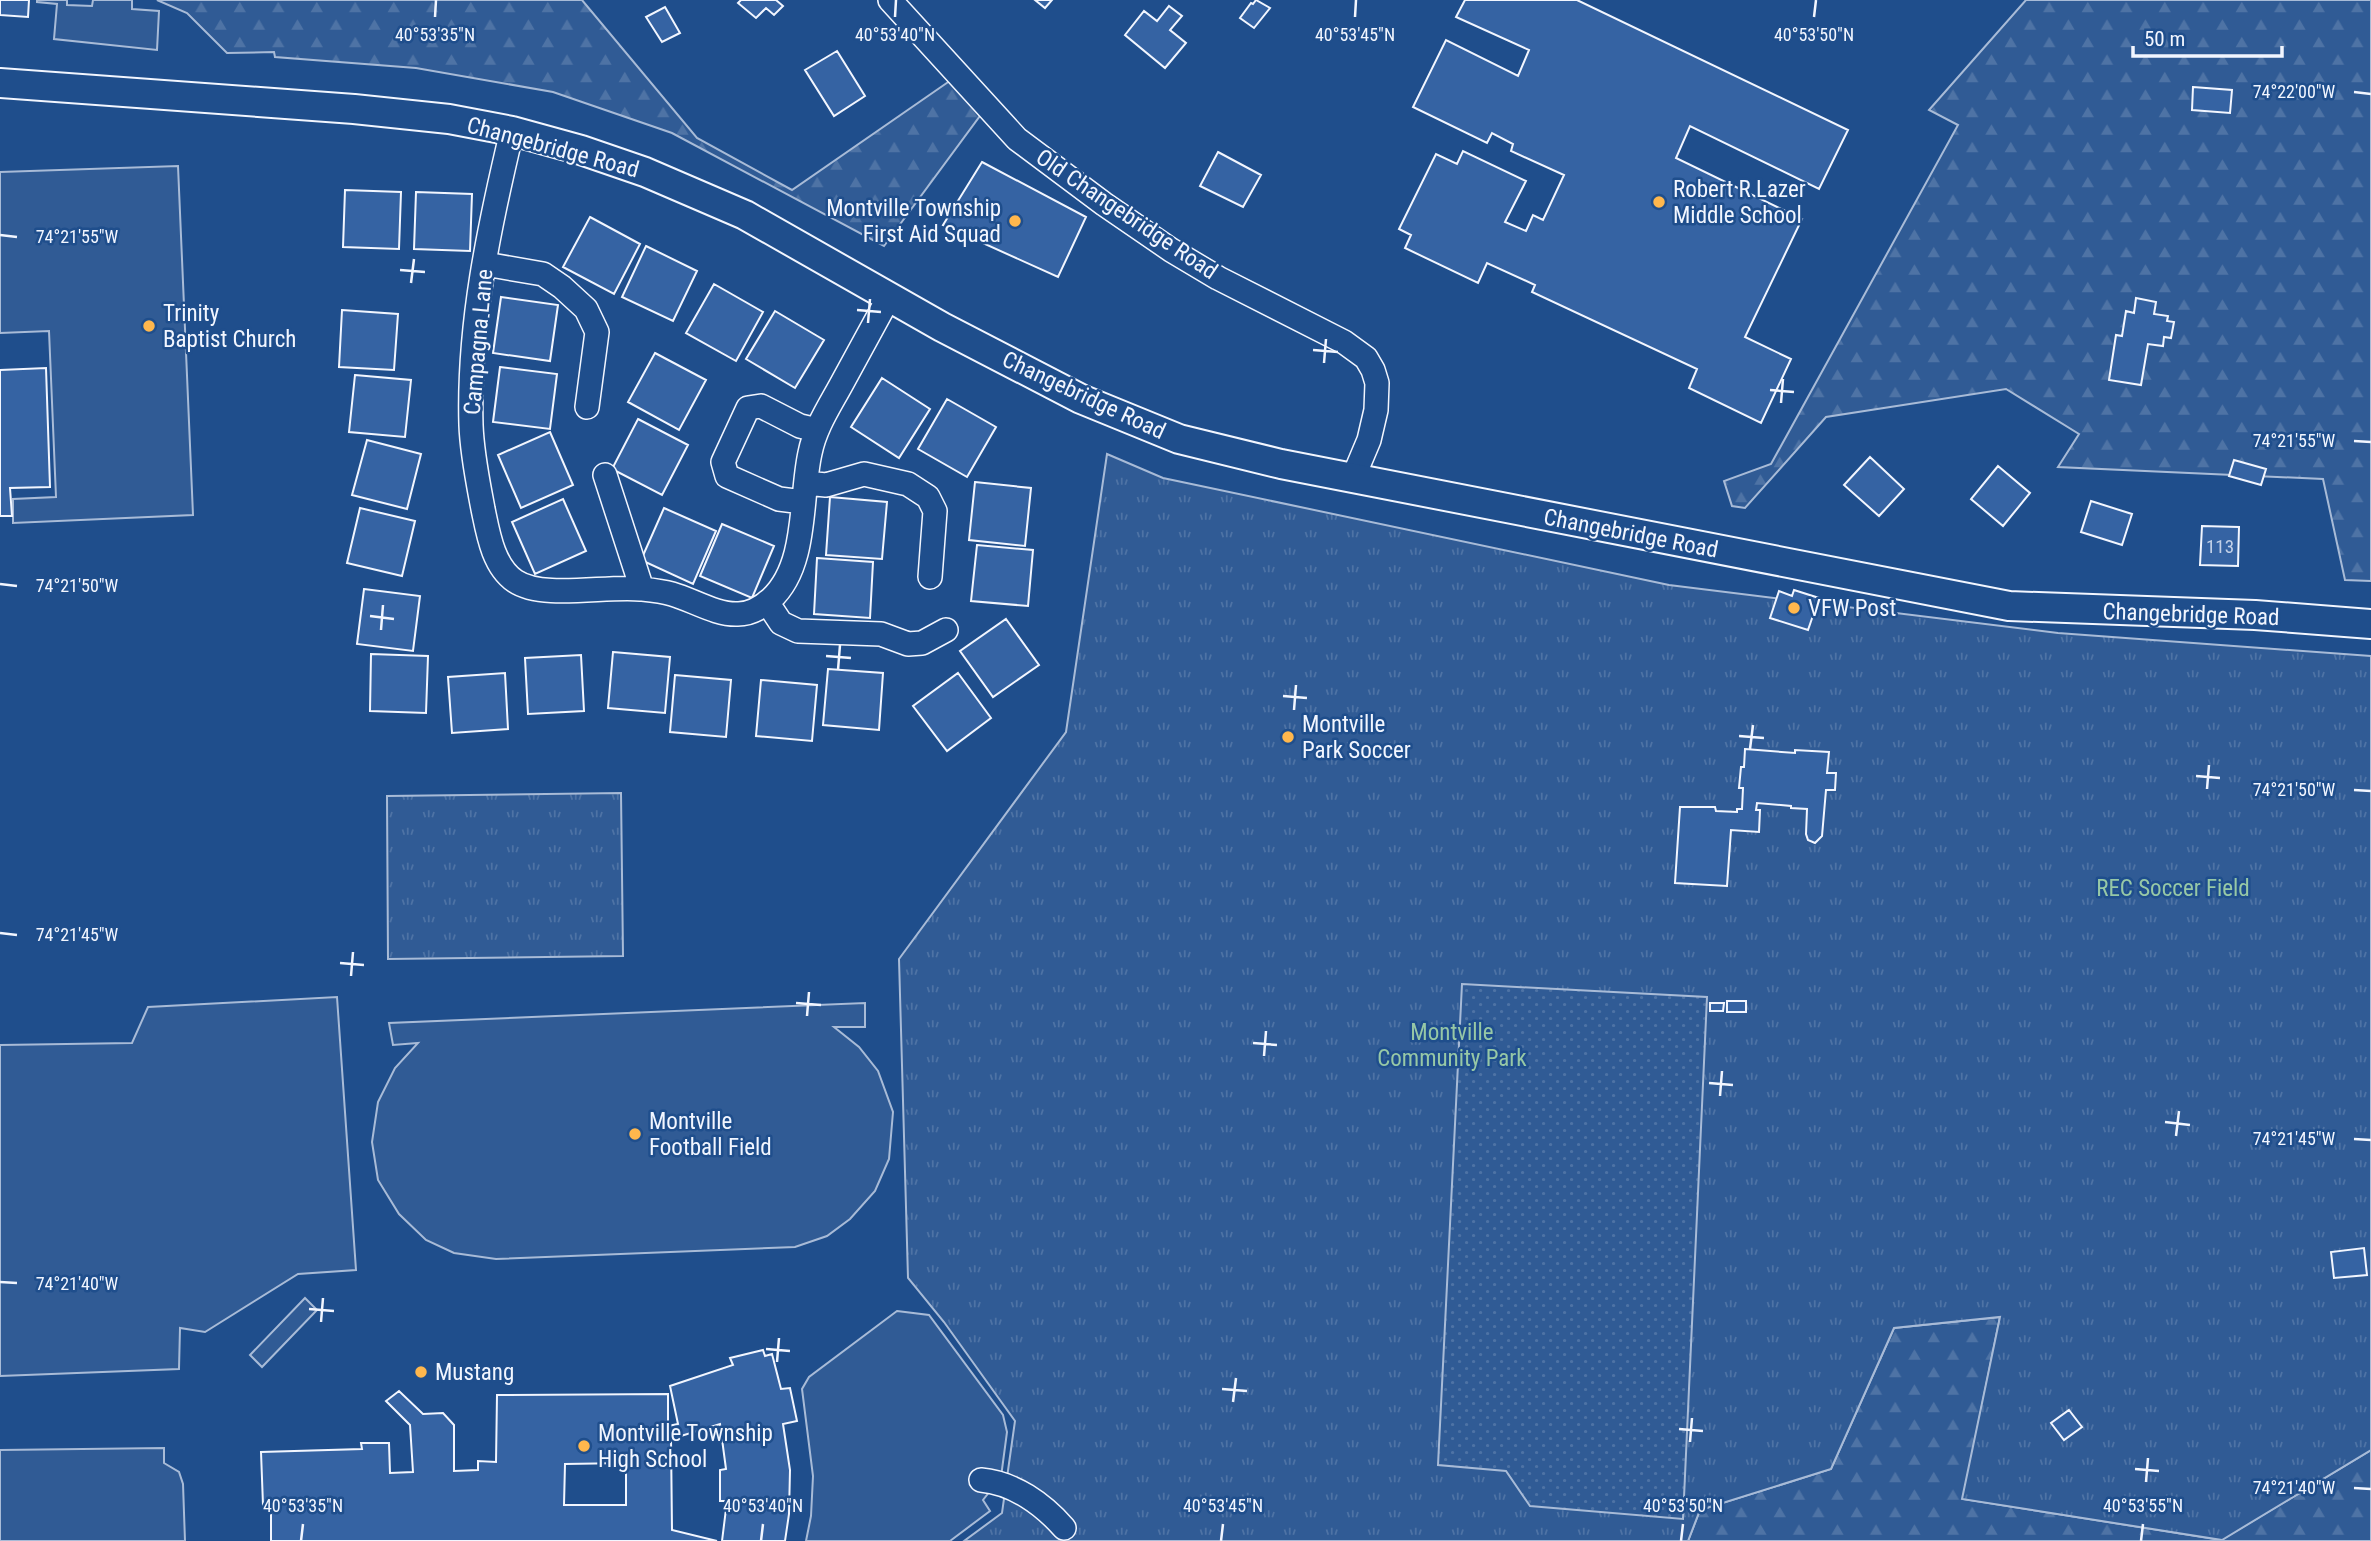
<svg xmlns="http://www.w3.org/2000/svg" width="2371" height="1541" font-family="'Roboto Condensed',sans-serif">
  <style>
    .built { fill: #305b95; stroke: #a8bbd7; stroke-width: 2 }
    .forest { fill: url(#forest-firs); stroke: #a8bbd7; stroke-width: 2 }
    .park { fill: url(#park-tufts); stroke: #a8bbd7; stroke-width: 2 }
    .garden { fill: url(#garden-dots); stroke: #a8bbd7; stroke-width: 2 }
    .building { fill: #3563a3; stroke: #f2f6ff; stroke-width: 2; fill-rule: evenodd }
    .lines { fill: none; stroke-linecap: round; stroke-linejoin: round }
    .minor-casing { stroke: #f2f6ff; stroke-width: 26 }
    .major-casing { stroke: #f2f6ff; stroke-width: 32 }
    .minor { stroke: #1f4e8c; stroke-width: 23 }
    .major { stroke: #1f4e8c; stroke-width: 28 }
    .ticks { fill: none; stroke: #f2f6ff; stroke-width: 2.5 }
    .poi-dot { fill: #ffb74d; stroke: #1f4e8c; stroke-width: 2.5 }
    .labels { text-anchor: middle; stroke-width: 5; stroke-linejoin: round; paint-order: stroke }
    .number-label { font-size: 19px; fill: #c3d1e8 }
    .street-label { font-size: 23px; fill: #f2f6ff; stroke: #1f4e8c }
    .poi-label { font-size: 23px; fill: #f2f6ff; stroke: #1f4e8c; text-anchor: start }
    .park-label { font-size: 23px; fill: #97c8a6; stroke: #1f4e8c }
    .ticks-label { font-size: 18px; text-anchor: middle; fill: #f2f6ff; stroke: #1f4e8c; stroke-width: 5; stroke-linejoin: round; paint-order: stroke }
  </style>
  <defs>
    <pattern id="forest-firs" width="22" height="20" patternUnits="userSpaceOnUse" patternTransform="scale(1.75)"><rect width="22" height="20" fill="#305b95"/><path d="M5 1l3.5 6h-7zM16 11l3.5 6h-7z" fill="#4e73a5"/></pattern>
    <pattern id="park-tufts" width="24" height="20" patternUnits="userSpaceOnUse" patternTransform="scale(1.75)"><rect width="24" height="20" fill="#305b95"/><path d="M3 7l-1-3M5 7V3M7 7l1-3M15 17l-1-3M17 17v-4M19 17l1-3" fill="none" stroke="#4e73a5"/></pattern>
    <pattern id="garden-dots" width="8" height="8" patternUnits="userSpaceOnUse" patternTransform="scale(1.75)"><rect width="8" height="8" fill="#305b95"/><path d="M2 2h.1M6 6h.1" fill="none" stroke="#4e73a5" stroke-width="1.8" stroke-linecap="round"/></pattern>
  </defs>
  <rect width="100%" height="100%" fill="#1f4e8c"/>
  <path class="built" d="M37,0H67V5L92,6L93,0H132V9L159,11L157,50L54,39L57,4L37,2Z
    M178,166L193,515L13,523V499L56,497L49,331L0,333V172Z
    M337,997L356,1270L298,1274L205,1332L180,1328L179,1369L0,1376V1045L132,1043L148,1007Z
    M865,1003V1027H834L859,1047L878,1071L893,1112L889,1159L875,1191L850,1219L827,1236L795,1247L496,1259L454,1253L426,1240L399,1214L378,1180L372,1142L378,1102L395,1068L418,1043L393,1045L389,1023Z
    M305,1298L317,1310L262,1367L250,1355Z
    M897,1311L929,1315L1003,1415L1007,1432L1001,1477L983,1500L990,1511L950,1541H806L811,1516L813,1476L802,1389L809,1377Z
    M164,1448V1463L179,1472L183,1484L185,1541H0V1450Z"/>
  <path class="forest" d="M157,0H582L697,138L792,190L954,78L985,109L884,246L672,133L553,92L416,68L275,57L274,52L227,53L187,13Z
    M2026,0H2371V581L2345,580L2323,479L2058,467L2079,434L2006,389L1826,417L1745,508L1732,506L1724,481L1771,464L1958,125L1929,110Z
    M2000,1317L1963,1499L2221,1540L2371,1450V1541H1688L1700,1510L1831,1469L1894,1328Z"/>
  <path class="park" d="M1107,454L1163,478L1669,585L2058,633L2371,656V1450L2222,1540L1962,1499L2000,1317L1894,1328L1831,1469L1700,1510L1688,1541H964L1002,1513L1015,1421L944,1322L908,1278L899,959L1066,732Z
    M621,793L623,956L388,959L387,796Z"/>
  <path class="garden" d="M1462,984L1707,997L1683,1519L1530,1506L1506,1471L1438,1465Z"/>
  <path class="building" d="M0,0H29L28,17L0,15Z
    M741,0H776L783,6L774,15L766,8L756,18L738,3Z
    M1035,0H1052L1045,8Z
    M1256,0L1270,8L1254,28L1240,18L1251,3L1253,4Z
    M1465,0H1577L1848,130L1819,189L1690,126L1676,158L1802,219L1745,337L1791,359L1761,423L1689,388L1697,369L1532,292L1535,285L1487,263L1478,283L1405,248L1411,235L1399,229L1436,154L1457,164L1463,151L1526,181L1505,222L1526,231L1533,215L1543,220L1564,175L1511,151L1513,144L1492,133L1487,143L1413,107L1446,40L1518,76L1529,50L1456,17Z
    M1169,6L1182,16L1170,30L1186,43L1165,68L1125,35L1144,11L1157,21Z
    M665,7L680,33L662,42L646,17Z
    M837,51L865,96L834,116L805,70Z
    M2193,87L2232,90L2230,113L2192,110Z
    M1218,152L1261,175L1243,207L1200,186Z
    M982,162L1086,217L1058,277L943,225Z
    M345,190L401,192L399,249L343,247Z
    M416,192L472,194L470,251L414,249Z
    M590,217L640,244L614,294L563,267Z
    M646,246L697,271L673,321L622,297Z
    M714,284L763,312L736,361L686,333Z
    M501,297L558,305L550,361L493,353Z
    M2136,298L2156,302L2154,314L2168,316L2167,321L2174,322L2171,338L2164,337L2163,346L2148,344L2141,385L2109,380L2116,335L2122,336L2126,311L2134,313Z
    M342,310L398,314L394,370L339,367Z
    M775,311L824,340L795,388L746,359Z
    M655,353L706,380L679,430L628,402Z
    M500,367L557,374L550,429L493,422Z
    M46,368L50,487L10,488L12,516H0V370Z
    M355,375L411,380L405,437L349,432Z
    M882,378L930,409L899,458L851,427Z
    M947,399L996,427L967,477L918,449Z
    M638,419L688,445L662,495L612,469Z
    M550,432L573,485L521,508L498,455Z
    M367,440L421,454L407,509L352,495Z
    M1870,457L1904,489L1879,516L1844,485Z
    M2234,460L2266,469L2261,485L2229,476Z
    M1998,466L2030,493L2003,526L1971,499Z
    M975,482L1031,488L1025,546L969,540Z
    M830,497L887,502L882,559L826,555Z
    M563,499L586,551L535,574L512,522Z
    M2091,501L2132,514L2122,545L2081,532Z
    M360,508L415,521L402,576L347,563Z
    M664,508L716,531L693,584L641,560Z
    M722,524L774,546L752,598L700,576Z
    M2202,526L2239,527L2238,566L2200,565Z
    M977,545L1033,550L1028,606L971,601Z
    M817,558L873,562L870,618L814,614Z
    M364,589L420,596L413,651L357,644Z
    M1794,590L1819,598L1808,630L1770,618L1779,591L1792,596Z
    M1006,619L1039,665L993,697L960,651Z
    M613,652L670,657L665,713L608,708Z
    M371,654L428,656L426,713L370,711Z
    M581,655L584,711L528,714L525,658Z
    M828,669L883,673L879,730L823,725Z
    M505,673L508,729L452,733L448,677Z
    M958,673L991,718L947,751L913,706Z
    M675,675L731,680L726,737L670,732Z
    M761,680L817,685L812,741L756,736Z
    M1745,749L1795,753V750L1829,752L1827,773H1836L1835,790H1826L1822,836L1815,843L1808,840L1806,834L1807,809L1791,808V806L1757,803L1756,810H1760L1759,832L1731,830L1727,886L1675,883L1680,807H1715L1716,811L1737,812V809H1742L1743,788H1739L1741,767H1744Z
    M1727,1001H1746V1012H1727Z
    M1710,1003H1724L1723,1011H1710Z
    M2364,1248L2367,1275L2334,1278L2331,1252Z
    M763,1350L765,1356L772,1354L781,1389L790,1388L797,1421L783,1424L790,1470L789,1514L785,1541H722L727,1501H720V1470L726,1469L720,1424L671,1439L672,1530L717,1541H271V1505H263L261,1452L362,1449L361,1443H389L390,1473L413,1472L410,1425L386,1401L399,1391L423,1414L443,1413L454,1425V1471L478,1470V1461L496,1462L497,1395L668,1394V1426L678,1424L670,1386L733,1365L730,1358ZM626,1463V1505H564L565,1464Z
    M2069,1410L2082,1427L2064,1440L2051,1423Z"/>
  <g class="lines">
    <g class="minor-casing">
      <path id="minor" d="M890,0L1017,139L1104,204L1171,250L1218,278L1344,342L1366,358L1373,370L1377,383L1376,410L1369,440L1353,478
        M512,131C489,227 468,326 471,425C472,454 478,482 483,509C488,533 493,566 515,581C543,600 607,585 641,589C651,590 662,591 672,594C693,600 716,615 738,614C750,614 762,607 771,599C808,565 800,498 810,453C815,428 829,407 841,385C857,356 873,326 889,297
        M485,264L543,274L562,287L586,309L597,332L587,407
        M605,475L642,589
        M806,483L826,485L864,474L908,484L928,497L935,511L930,577
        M803,502L779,499L727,476L723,462L748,408L761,406L800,426L817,430
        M767,602L781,623L798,631L881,634L908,644L922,643L946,630
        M981,1480C1014,1483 1043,1504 1064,1528"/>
    </g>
    <g class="major-casing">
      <path id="major" d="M0,83L354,109L449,119L512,131L581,150L645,172L745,215L942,327L1081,399L1179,439L1281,464L2009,606L2255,615L2371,624"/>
    </g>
    <use href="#minor" class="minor"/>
    <use href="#major" class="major"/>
  </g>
  <path class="ticks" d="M435,17L436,0M895,17L896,0M1355,17L1356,0M1814,17L1816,0M2354,92L2371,94M0,235L17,237M400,270L425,272M411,283L414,259M857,310L881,312M868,323L870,299M1313,350L1338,352M1324,363L1326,339M1770,390L1794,392M1781,403L1783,379M2354,441L2371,442M0,584L17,586M370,616L394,619M381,630L383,605M826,656L851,658M838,670L840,645M1283,696L1307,698M1294,710L1296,685M1739,736L1764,738M1750,749L1753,725M2196,776L2220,778M2207,789L2209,765M2354,790L2371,791M0,933L17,935M340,963L364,965M351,976L353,952M796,1003L821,1005M807,1016L809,992M1253,1043L1277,1045M1264,1056L1266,1031M1709,1083L1733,1085M1720,1096L1722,1071M2165,1122L2190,1125M2176,1136L2179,1111M2354,1139L2371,1140M0,1282L17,1283M309,1309L334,1311M321,1322L323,1298M766,1349L790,1351M777,1362L779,1338M1222,1389L1247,1391M1233,1402L1236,1378M1679,1429L1703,1431M1690,1442L1692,1418M2135,1469L2159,1471M2146,1482L2148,1458M2354,1488L2371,1489M301,1541L303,1524M761,1541L763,1524M1221,1541L1223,1524M1681,1541L1683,1524M2141,1541L2143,1524"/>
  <g class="poi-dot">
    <circle cx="1659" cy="202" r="7"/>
    <circle cx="1015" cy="221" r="7"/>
    <circle cx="149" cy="326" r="7"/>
    <circle cx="1794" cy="608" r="7"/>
    <circle cx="1288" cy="737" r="7"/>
    <circle cx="635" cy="1134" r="7"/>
    <circle cx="421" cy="1372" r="7"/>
    <circle cx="584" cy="1446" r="7"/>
  </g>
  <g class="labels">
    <g class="number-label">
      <text x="2220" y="553">113</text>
    </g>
    <g class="street-label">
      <text transform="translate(553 147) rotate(15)" y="8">Changebridge Road</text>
      <text transform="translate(1127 214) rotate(34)" y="8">Old Changebridge Road</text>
      <text transform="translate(478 342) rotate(-85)" y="8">Campagna Lane</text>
      <text transform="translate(1084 395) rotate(25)" y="8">Changebridge Road</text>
      <text transform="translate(1631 533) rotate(11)" y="8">Changebridge Road</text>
      <text transform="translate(2191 614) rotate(2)" y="8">Changebridge Road</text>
    </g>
    <g class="poi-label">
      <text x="1673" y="197">Robert R Lazer<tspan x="1673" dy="26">Middle School</tspan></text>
      <text x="1001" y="216" text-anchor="end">Montville Township<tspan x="1001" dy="26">First Aid Squad</tspan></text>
      <text x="163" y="321">Trinity<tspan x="163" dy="26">Baptist Church</tspan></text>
      <text x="1808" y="616">VFW Post</text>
      <text x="1302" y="732">Montville<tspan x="1302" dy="26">Park Soccer</tspan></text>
      <text x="649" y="1129">Montville<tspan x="649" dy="26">Football Field</tspan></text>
      <text x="435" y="1380">Mustang</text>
      <text x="598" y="1441">Montville Township<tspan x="598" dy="26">High School</tspan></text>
    </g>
    <g class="park-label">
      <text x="2173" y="896">REC Soccer Field</text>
      <text x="1452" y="1040">Montville<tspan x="1452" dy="26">Community Park</tspan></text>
    </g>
  </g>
  <g class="ticks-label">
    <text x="435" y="41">40°53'35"N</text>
    <text x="895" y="41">40°53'40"N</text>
    <text x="1355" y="41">40°53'45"N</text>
    <text x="1814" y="41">40°53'50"N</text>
    <text x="2294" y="98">74°22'00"W</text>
    <text x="77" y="243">74°21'55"W</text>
    <text x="2294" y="447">74°21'55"W</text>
    <text x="77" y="592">74°21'50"W</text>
    <text x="2294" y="796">74°21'50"W</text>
    <text x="77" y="941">74°21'45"W</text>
    <text x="2294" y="1145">74°21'45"W</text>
    <text x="77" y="1290">74°21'40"W</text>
    <text x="2294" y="1494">74°21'40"W</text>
    <text x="303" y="1512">40°53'35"N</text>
    <text x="763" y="1512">40°53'40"N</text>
    <text x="1223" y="1512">40°53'45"N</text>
    <text x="1683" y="1512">40°53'50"N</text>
    <text x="2143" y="1512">40°53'55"N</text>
  </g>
  <path d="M2133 46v10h149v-10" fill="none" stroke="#f2f6ff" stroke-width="3.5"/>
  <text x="2144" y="46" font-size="21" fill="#f2f6ff" stroke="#1f4e8c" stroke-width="5" paint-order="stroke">50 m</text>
</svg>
